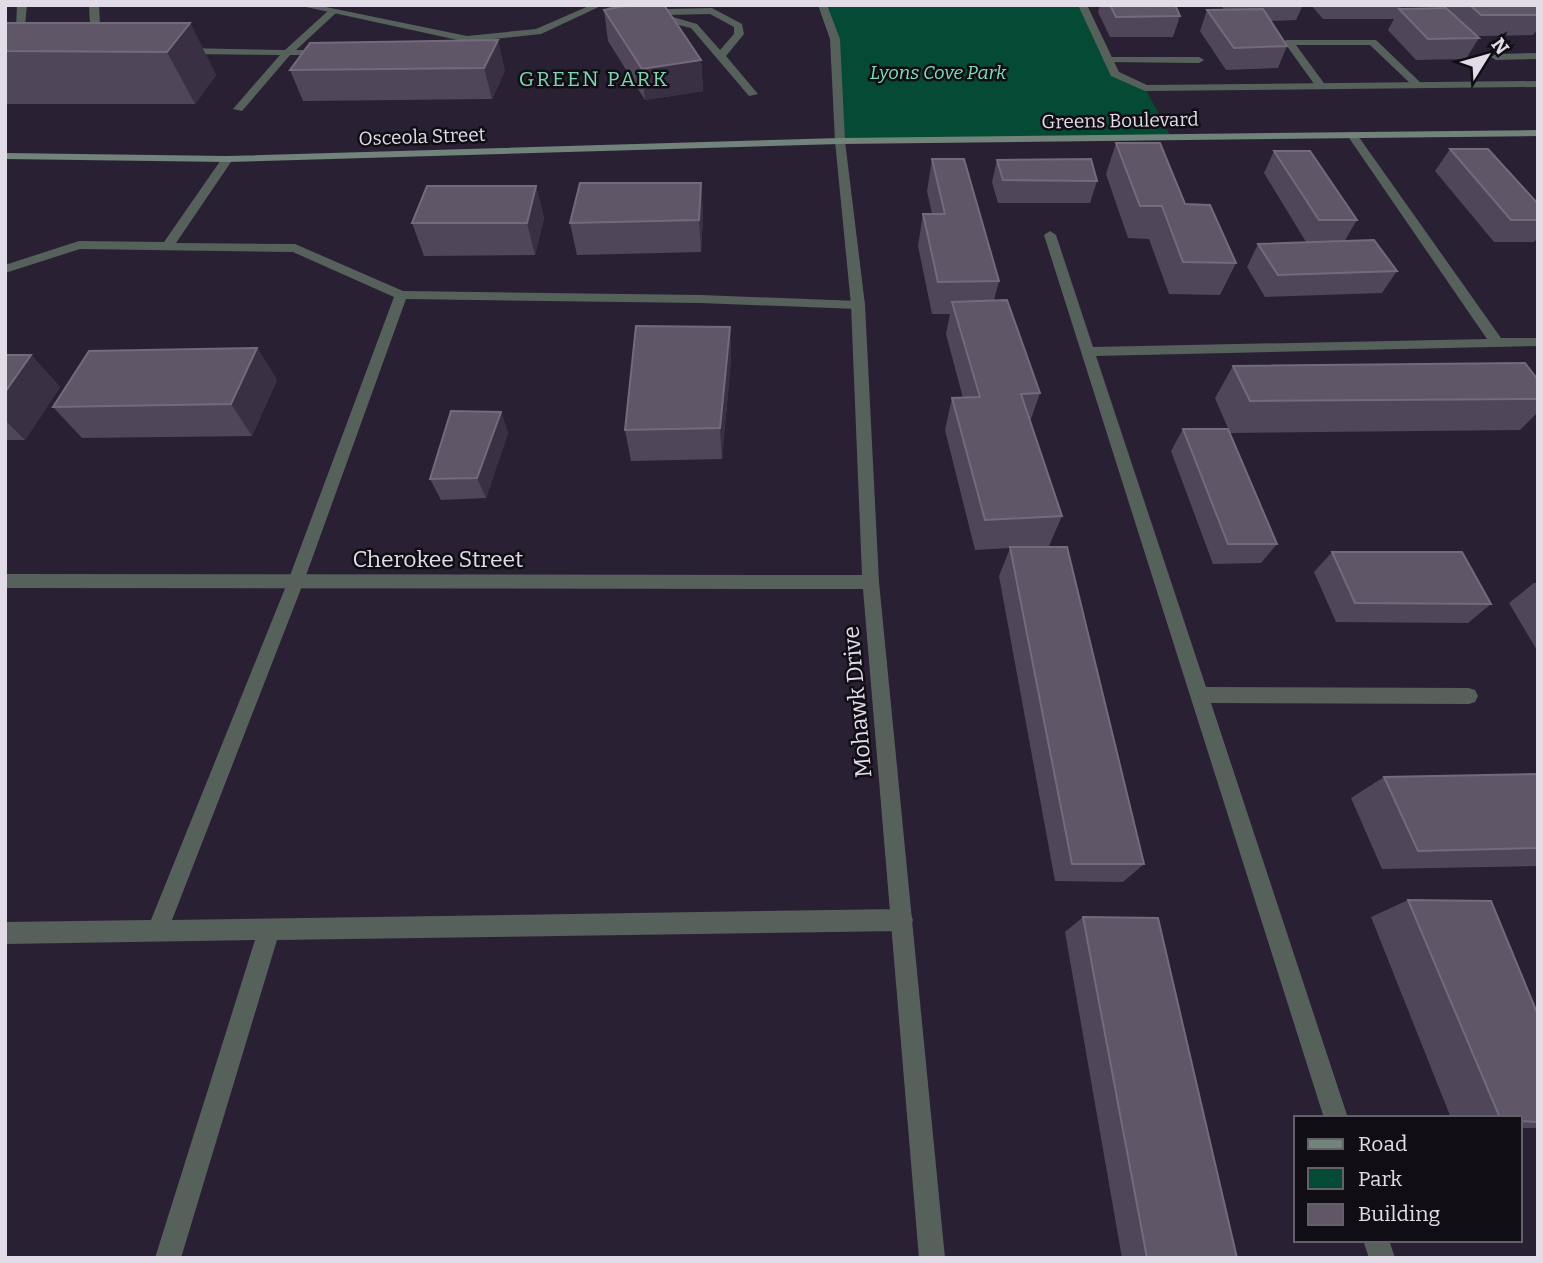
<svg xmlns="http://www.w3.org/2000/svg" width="1543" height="1263" font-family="Bitter,serif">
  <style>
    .green { fill: #054a34 }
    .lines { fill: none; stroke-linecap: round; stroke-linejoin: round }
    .lane { fill: #57615c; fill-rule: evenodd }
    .street { fill: #57615c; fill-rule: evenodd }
    .secondary { fill: #72837b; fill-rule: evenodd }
    .wall { fill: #4f4659 }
    .shaded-wall { fill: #393143 }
    .building { fill: #5f5668; stroke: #736b7c; stroke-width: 2 }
    .labels { text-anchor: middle; stroke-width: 5; stroke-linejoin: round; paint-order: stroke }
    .far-park-label { font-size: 19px; font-style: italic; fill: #82ddb7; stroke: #100d14 }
    .far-street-label { font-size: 19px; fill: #e1dce8; stroke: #100d14 }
    .far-neighbourhood-label { font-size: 21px; letter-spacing: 2px; fill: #7ed5b0; stroke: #100d14 }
    .street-label { font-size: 23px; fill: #e1dce8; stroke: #100d14 }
  </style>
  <rect width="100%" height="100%" fill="#292133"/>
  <path class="green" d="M822,5H1082L1115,74L1145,88L1171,137L840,141L835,39Z"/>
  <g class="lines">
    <path class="lane" d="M17,5H27L23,48H84L89,51L84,54L15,53Z
      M89,5H99L101,44L96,47L91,44Z
      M599,5L645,9L697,24L720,50L734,34V27L710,14L666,15L661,12L666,9L712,8L742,24L744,34L726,56L758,94L749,96L691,28Z
      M329,10L337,12L296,50H325L328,51V55H290L242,111L233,109L280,55L182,54L177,51L182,48L285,50Z
      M1286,40H1376L1423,85L1414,87L1370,45H1296L1326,86L1317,88L1284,42Z
      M1538,53V59L1496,60L1491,57L1496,54Z
      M1108,57H1199L1204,60L1199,63L1105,62L1103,60Z
      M1352,132L1356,133L1501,338H1538V346L1096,356L1206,687L1469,688L1475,690L1478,696L1475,702L1469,704L1211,703L1348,1118H1324L1044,235L1050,231L1056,235L1093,347L1487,339L1347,135Z
      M227,156L233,159L176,243L295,244L403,291L701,295L858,301L865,305L858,309L701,303L406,299L304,581L172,920L902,909L910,912L913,920L910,928L902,931L277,940L181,1258H155L255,940L5,944V922L151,920L288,581L394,297L293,252L80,249L5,273V265L79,241L164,242L223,157Z
      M1363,1240H1389L1395,1258H1369Z"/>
    <path class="street" d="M297,5H316L467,36L536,29L591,5H603L541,34L467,42Z
      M818,5H827L840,39L845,141L865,305L879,582L945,1258H919L863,589L5,588V574L862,575L851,305L835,141L830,39Z
      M1078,5H1087L1119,72L1147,85L1538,81V87L1145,91L1111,76Z"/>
    <path class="secondary" d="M1538,130V136L840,144L227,162L5,159V153L227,156L840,138Z"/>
  </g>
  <path class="wall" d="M1100,5H1175L1180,16L1173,37H1110L1098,12Z
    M1221,5H1303L1296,20L1271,21L1287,46L1278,68L1226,70L1200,31L1207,10H1224Z
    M1311,5H1402L1400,9L1447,8L1448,5H1537L1538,6V29L1533,35L1477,36L1479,38L1466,59L1416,60L1388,30L1394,19H1323Z
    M604,10L701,60L703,91L645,100L608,41Z
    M190,23L216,75L195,104H5V51Z
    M310,43L505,71L492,99L303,101L290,70Z
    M1116,143L1185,204L1236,263L1220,295L1169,294L1149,239L1128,238L1106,174Z
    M1450,149L1538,204V238L1534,242H1494L1435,171Z
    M1274,151L1357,220L1344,242L1397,271L1382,293L1265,297L1247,267L1258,244L1329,242H1306L1264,173Z
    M932,159L999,281L994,300L1040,393L1030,422L1062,516L1049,546L1021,547L1144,864L1123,882L1055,881L999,576L1010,548L975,550L945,430L952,398H963L946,334L950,314H932L918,246L923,214H932L927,191Z
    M997,160L1097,181L1090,203H998L992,182Z
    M701,183L703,215L701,252L577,255L570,223Z
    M536,186L544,218L535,255L424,256L412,223Z
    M730,327L731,359L722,459L631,461L625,430Z
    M257,348L277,380L252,436L82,438L53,407Z
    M5,355H31L60,387L25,440H5Z
    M1233,366L1538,380V412L1520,430L1230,433L1215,398Z
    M501,412L508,433L486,498L441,500L430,479Z
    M1183,429L1277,544L1261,563L1213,564L1171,451Z
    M1332,552L1491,604L1468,623L1336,622L1314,572Z
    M1534,583H1538V652L1509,603Z
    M1538,774V866L1382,869L1351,798L1384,777Z
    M1408,900L1538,1015V1128H1520V1118H1451L1371,917Z
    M1083,917L1237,1258H1122L1065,932Z"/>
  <path class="shaded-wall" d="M190,23L216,75L195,104L167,52Z
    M498,40L505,71L492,99L484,68Z
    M701,60L703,91L645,100L642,69Z
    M701,183L703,215L701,252L699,220Z
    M536,186L544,218L535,255L527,223Z
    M730,327L731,359L722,459L720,428Z
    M257,348L277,380L252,436L231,404Z
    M31,355L60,387L25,440L5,420V392Z
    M501,412L508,433L486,498L477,478Z"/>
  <path class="building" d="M630,5H664L701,60L642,69L604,10Z
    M1110,5H1175L1180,16L1116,17Z
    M1470,5H1537L1538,15H1481Z
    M1446,8L1479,38L1428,39L1399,9Z
    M1263,9L1287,46L1234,48L1207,10Z
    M5,23H190L167,52L5,51Z
    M498,40L484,68L290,70L310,43Z
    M1116,143H1160L1185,204L1210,205L1236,263L1183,262L1162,206H1140Z
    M1450,149H1488L1538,204V220H1511Z
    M1274,151H1310L1357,220H1319Z
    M932,159H964L999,281L938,282L923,214H945Z
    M1091,159L1097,181L1003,180L997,160Z
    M580,183H701L699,220L570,223Z
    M427,186H536L527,223H412Z
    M1374,240L1397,271L1278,275L1258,244Z
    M1007,300L1040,393L1021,394L1062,516L985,520L952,398L980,397L952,302Z
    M636,326L730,327L720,428L625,430Z
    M257,348L231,404L53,407L89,351Z
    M5,355H31L5,392Z
    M1525,363L1538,380V399L1250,401L1233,366Z
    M451,411L501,412L477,478L430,479Z
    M1183,429H1228L1277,544H1228Z
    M1010,547H1067L1144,864H1072Z
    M1332,552H1462L1491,604L1355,603Z
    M1538,774V848L1418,851L1384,777Z
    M1408,900L1491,901L1538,1015V1122L1520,1121V1118H1500Z
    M1083,917L1158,918L1237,1258H1147Z"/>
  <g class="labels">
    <g class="far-park-label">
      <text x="938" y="79">Lyons Cove Park</text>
    </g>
    <g class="far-street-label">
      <text transform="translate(1120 120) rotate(-1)" y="7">Greens Boulevard</text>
      <text transform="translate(422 136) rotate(-2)" y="7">Osceola Street</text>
    </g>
    <g class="far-neighbourhood-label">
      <text x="594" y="86">GREEN PARK</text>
    </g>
    <g class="street-label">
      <text x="438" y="567">Cherokee Street</text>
      <text transform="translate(857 702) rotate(-95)" y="8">Mohawk Drive</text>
    </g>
  </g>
  <rect width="1543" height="1263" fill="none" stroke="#e1dce8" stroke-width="14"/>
  <rect x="1294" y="1116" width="228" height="126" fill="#100d14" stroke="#646069" stroke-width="2"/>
  <rect x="1308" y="1139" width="35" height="10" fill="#72837b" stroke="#646069" stroke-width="2"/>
  <text x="1358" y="1151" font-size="21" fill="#e1dce8">Road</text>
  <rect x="1308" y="1168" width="35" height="21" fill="#054a34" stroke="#646069" stroke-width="2"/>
  <text x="1358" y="1186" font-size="21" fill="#e1dce8">Park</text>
  <rect x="1308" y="1204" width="35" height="21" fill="#5f5668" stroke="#646069" stroke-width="2"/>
  <text x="1358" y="1221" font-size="21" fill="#e1dce8">Building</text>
  <g transform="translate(1487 56) rotate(53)" stroke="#100d14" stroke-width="5" paint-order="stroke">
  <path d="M0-5L12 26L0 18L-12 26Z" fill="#e1dce8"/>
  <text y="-10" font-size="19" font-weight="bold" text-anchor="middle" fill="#e1dce8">N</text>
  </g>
</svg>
